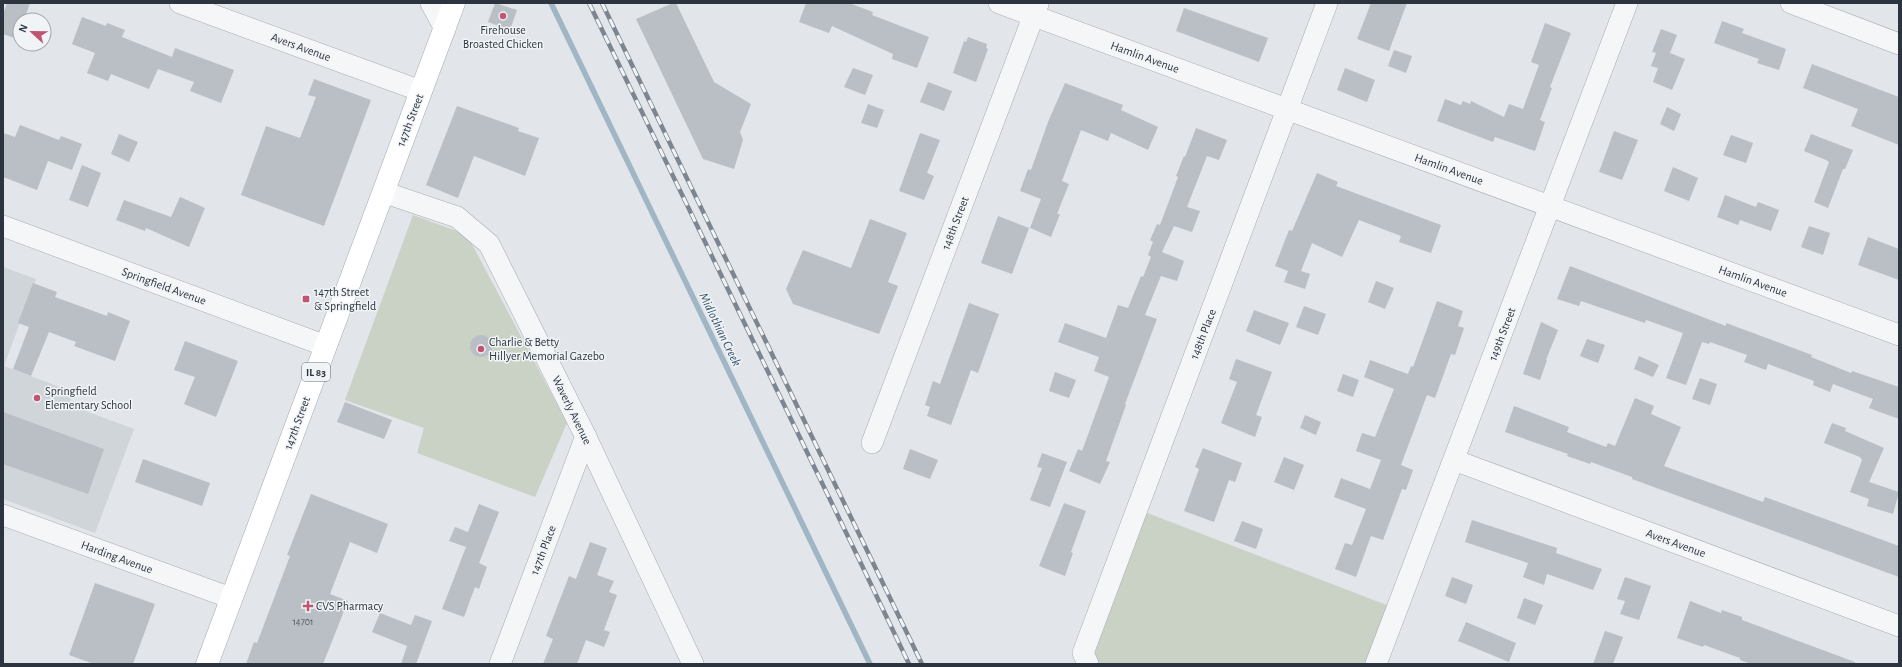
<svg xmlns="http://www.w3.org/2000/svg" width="1902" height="667" font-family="'Alegreya Sans',sans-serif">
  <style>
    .built { fill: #d0d5da }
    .green { fill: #c9d2c4 }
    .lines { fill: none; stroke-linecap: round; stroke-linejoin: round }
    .stream { stroke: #a1b6c4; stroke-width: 5.5 }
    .building { fill: #babfc5 }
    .street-casing { stroke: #a8acb3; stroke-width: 22 }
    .primary-casing { stroke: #a2abb3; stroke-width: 23 }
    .street { stroke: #f4f6f7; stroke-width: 21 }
    .primary { stroke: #fff; stroke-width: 22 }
    .rail-casing { stroke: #7d8690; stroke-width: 4.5 }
    .rail { stroke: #f1f4f6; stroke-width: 3; stroke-dasharray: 9; stroke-linecap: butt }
    .poi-dot { fill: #bf5570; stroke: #f1f4f6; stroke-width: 1.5 }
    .labels { text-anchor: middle; stroke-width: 3; stroke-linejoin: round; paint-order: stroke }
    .number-label { font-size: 10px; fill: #505760 }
    .shield { fill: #f1f4f6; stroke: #676e76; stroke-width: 1 }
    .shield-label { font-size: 11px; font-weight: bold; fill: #2c343f }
    .poi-label { font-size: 12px; fill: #2c343f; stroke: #f1f4f6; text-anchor: start }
    .street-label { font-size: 12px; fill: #2c343f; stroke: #f1f4f6 }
    .water-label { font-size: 13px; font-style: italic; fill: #3b566e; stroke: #f1f4f6 }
  </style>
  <rect width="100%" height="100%" fill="#e2e5e9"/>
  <path class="built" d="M3,267L36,279L4,366L73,392L69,405L134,429L95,533L3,499Z"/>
  <path class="green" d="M413,215L467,235L567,423L535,497L417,453L424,428L345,400Z
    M1137,509L1397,609L1376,664H1088Z"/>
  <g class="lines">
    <path class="stream" d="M551,3L870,664"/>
  </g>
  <path class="building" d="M7,3H30L24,20H20V30L17,39L3,34V14Z
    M495,3L517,10L510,30L488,22Z
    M673,3H676L714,82L751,104L740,132L743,140L734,169L703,159L636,19Z
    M806,3H849L873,12L872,15L929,37L917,68L892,59L893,54L832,26L829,33L799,22Z
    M1371,3H1407L1389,51L1357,39Z
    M1184,8L1268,38L1259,62L1176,31Z
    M82,17L106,26L107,23L125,30L122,37L172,57L175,48L234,70L221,103L190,91L194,82L158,69L149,89L111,74L108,81L87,73L95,53L72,44Z
    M1722,21L1744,29L1742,33L1786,49L1779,70L1757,63L1759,59L1714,43Z
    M1545,23L1571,33L1550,87L1552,88L1540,120L1545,122L1535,151L1495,137L1493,142L1437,121L1445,99L1461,105L1463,101L1470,104L1471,101L1504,117L1509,104L1523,109L1539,65L1531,62Z
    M1661,29L1677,35L1670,53L1685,59L1672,90L1653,82L1658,68L1651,66L1656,53L1652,52Z
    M968,37L987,44L986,48L988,49L976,82L953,73L964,41L966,42Z
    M1394,50L1412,56L1406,73L1388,66Z
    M1812,64L1899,97V145L1851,126L1858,109L1803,88Z
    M853,68L873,75L865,95L844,87Z
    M1345,68L1375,80L1367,102L1337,90Z
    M314,79L371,100L324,226L241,195L266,126L300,138L316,97L308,95Z
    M928,82L952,91L944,111L920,102Z
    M1065,83L1123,105L1121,110L1158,127L1148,150L1111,133L1108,141L1081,130L1062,181L1069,184L1057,214H1060L1051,237L1030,228L1041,199L1020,191L1028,169L1031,170L1048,122Z
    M868,104L884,110L877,128L861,123Z
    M457,106L519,128L518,131L539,138L525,176L474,156L458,198L426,185Z
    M1667,107L1681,114L1674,131L1660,124Z
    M20,125L59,140L61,136L82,144L72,170L48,161L37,190L3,177V133L15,137Z
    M1196,128L1227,140L1219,160L1207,156L1187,207L1200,211L1192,232L1174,226L1162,252L1184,261L1177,281L1161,276L1145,315L1157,319L1125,404L1126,405L1106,461L1110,462L1100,484L1069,471L1078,449L1082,451L1109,377L1094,371L1099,357L1058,342L1065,323L1106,338L1118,305L1128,308L1141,276L1143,277L1151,257L1148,255L1153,242L1150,240L1157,224L1160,225L1178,177L1176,176L1184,156L1185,157Z
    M1614,131L1638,140L1622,180L1599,172Z
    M920,133L940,140L927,173L934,176L924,200L899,191Z
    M119,134L138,142L129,162L111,154Z
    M1811,134L1853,150L1845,169H1843L1828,208L1814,202L1829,162L1826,160L1804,151Z
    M1731,135L1753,143L1746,163L1723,155Z
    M82,165L101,173L88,207L69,200Z
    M1673,167L1698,178L1689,201L1664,191Z
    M1317,173L1338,182L1336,186L1441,225L1431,253L1399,242L1401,236L1359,220L1342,257L1312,243L1301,271L1310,274L1305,289L1284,282L1288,271L1275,266L1289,230L1292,231Z
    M1725,195L1756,207L1758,202L1779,210L1771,231L1740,220L1738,225L1717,217Z
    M180,197L205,208L189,247L146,228L145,231L116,220L124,200L171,217Z
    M998,216L1029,228L1012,274L981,263Z
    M870,219L907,233L888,282L898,286L879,334L793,304L786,289L803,250L851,268Z
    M1809,226L1830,233L1823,255L1801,247Z
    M1868,237L1899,249V280L1858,265Z
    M1570,266L1726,326V323L1812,355L1811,357L1851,373L1852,371L1899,387V419L1869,408L1873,399L1833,384L1830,392L1813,385L1814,381L1768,364L1766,370L1744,362L1747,355L1710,342L1709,344L1702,342L1686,385L1666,378L1683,333L1646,320L1645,323L1581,301L1579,306L1557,299Z
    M1376,281L1394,288L1385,309L1368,302Z
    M33,283L57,292L55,297L107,316L108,312L130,321L115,361L74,346L76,342L49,332L31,376L13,369L29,327L18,323Z
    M1437,301L1463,311L1458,326L1464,328L1455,355L1451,354L1435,398L1427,395L1401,465L1413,470L1406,490L1402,489L1383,540L1371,536L1356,577L1335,569L1345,543L1352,545L1366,509L1334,497L1341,478L1370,489L1381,460L1356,451L1362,433L1375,437L1394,389L1364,377L1370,360L1408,374L1411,366L1413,367Z
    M969,303L999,314L978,373L971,370L951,425L927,416L930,407L925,405L933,381L940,384Z
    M1304,306L1326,314L1318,335L1296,327Z
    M1254,310L1289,323L1280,345L1246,331Z
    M1541,322L1558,330L1546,360H1547L1540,380L1523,374Z
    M470 346a11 11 0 1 1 22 0a11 11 0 1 1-22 0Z
    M1587,339L1605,345L1598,363L1580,356Z
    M185,341L238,361L216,417L184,404L195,377L174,370Z
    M1639,356L1659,365L1653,377L1634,369Z
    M1236,359L1272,372L1256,415L1262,417L1255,437L1221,423L1237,382L1229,379Z
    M1055,372L1076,380L1069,398L1049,391Z
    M1343,374L1359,380L1353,397L1337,391Z
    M1700,378L1717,384L1710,405L1692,399Z
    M1635,398L1654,406L1651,414L1681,427L1664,466L1763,502L1765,497L1899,546V577L1632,479V477L1591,462L1590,464L1567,456L1568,454L1505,432L1514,406L1569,427L1567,432L1606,447L1608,443L1615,446Z
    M345,402L392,420L384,439L337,422Z
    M3,412L104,449L88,494L3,464Z
    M1305,415L1321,422L1316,435L1300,428Z
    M1832,423L1846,428L1845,431L1884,448L1869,482L1899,492L1893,514L1867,506L1869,499L1850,492L1862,460L1860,457L1824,443Z
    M1203,448L1242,463L1235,482L1229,480L1214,522L1184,511L1199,469L1195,467Z
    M910,449L938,460L930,479L903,469Z
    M1042,453L1067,462L1050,507L1030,500L1042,468L1037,467Z
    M1284,457L1304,465L1294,490L1274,482Z
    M143,459L210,483L202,506L135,482Z
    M311,494L388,524L377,553L350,542L330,594L348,601L323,664H246L254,642L257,643L290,556L287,555Z
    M1064,503L1086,511L1071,552L1073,553L1065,576L1039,566Z
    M479,504L499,512L479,563L487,567L479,589L475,587L464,617L442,609L466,547L449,541L455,527L468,532Z
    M1472,520L1557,548L1556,553L1602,569L1593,590L1547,574L1544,585L1523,577L1528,563L1465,542Z
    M1242,521L1263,529L1256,549L1234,541Z
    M590,542L607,548L597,575L614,581L609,592L617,595L604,630L610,632L604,647L586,640L577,664H543L553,639L546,636L569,576L576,579Z
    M1452,577L1473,585L1466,604L1445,596Z
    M1625,577L1651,586L1639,620L1620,614L1625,601L1617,599Z
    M95,583L155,604L133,664H94L69,655Z
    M1524,598L1543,605L1535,625L1517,618Z
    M1690,601L1721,613L1722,610L1742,617V620L1855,662V664H1751L1740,660V658L1704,645L1703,647L1677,638Z
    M380,613L411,625L415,615L432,621L416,664H401L407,646L372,632Z
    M1466,622L1516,643L1509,662L1458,641Z
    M1605,631L1623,637L1613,664H1593Z"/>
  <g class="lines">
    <g class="street-casing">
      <path id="street" d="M180,3L421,91
        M431,3L445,29
        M999,3L1899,335
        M1791,3L1899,44
        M383,192L457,217L489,244L584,433L693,664
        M3,226L326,346
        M872,443L1038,4
        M1454,460L1899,626
        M3,515L231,598
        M500,664L586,436
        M1088,664L1083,653L1327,3
        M1376,664L1627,3"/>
    </g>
    <g class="primary-casing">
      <path id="primary" d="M207,664L454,3"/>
    </g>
    <use href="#street" class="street"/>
    <use href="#primary" class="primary"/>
    <g class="rail-casing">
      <path id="rail" d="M589,3L856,553L909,664
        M602,3L922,664"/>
    </g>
    <use href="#rail" class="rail"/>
  </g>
  <g class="poi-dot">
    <circle cx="503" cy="16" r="4"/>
    <rect x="302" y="295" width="8" height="8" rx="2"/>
    <circle cx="481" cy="349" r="4"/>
    <circle cx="37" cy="398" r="4"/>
    <path d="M306 600h4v4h4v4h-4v4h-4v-4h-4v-4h4z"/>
  </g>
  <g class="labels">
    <g class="number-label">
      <text x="303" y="625">14701</text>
    </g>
    <rect class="shield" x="302" y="363" width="28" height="18" rx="3"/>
    <g class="shield-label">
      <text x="316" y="376">IL 83</text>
    </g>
    <g class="poi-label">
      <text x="503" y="34" text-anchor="middle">Firehouse<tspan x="503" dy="14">Broasted Chicken</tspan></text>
      <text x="314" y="296">147th Street<tspan x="314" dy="14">&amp; Springfield</tspan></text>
      <text x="489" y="346">Charlie &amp; Betty<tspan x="489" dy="14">Hillyer Memorial Gazebo</tspan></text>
      <text x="45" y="395">Springfield<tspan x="45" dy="14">Elementary School</tspan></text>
      <text x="316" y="610">CVS Pharmacy</text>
    </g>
    <g class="street-label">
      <text transform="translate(301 47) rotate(20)" y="4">Avers Avenue</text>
      <text transform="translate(1145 57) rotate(20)" y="4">Hamlin Avenue</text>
      <text transform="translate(410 120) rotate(-69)" y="4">147th Street</text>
      <text transform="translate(1449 169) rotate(20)" y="4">Hamlin Avenue</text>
      <text transform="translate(955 223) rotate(-69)" y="4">148th Street</text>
      <text transform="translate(1753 281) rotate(20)" y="4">Hamlin Avenue</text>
      <text transform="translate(164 286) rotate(20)" y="4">Springfield Avenue</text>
      <text transform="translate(1203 334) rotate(-69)" y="4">148th Place</text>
      <text transform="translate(1502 334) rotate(-69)" y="4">149th Street</text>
      <text transform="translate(572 410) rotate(64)" y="4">Waverly Avenue</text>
      <text transform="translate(297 423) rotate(-70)" y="4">147th Street</text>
      <text transform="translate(1676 543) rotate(20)" y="4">Avers Avenue</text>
      <text transform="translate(543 550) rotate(-69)" y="4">147th Place</text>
      <text transform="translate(117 557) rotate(20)" y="4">Harding Avenue</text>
    </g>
    <g class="water-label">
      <text transform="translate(721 329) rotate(64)" y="5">Midlothian Creek</text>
    </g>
  </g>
  <rect width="1902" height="667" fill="none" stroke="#2c343f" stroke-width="8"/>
  <g transform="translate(32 32) rotate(292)"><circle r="19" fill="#f1f4f6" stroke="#a2a7ad"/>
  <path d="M0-3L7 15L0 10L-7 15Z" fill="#bf5570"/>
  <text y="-6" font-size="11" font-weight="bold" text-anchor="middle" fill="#2c343f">N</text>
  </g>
</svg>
